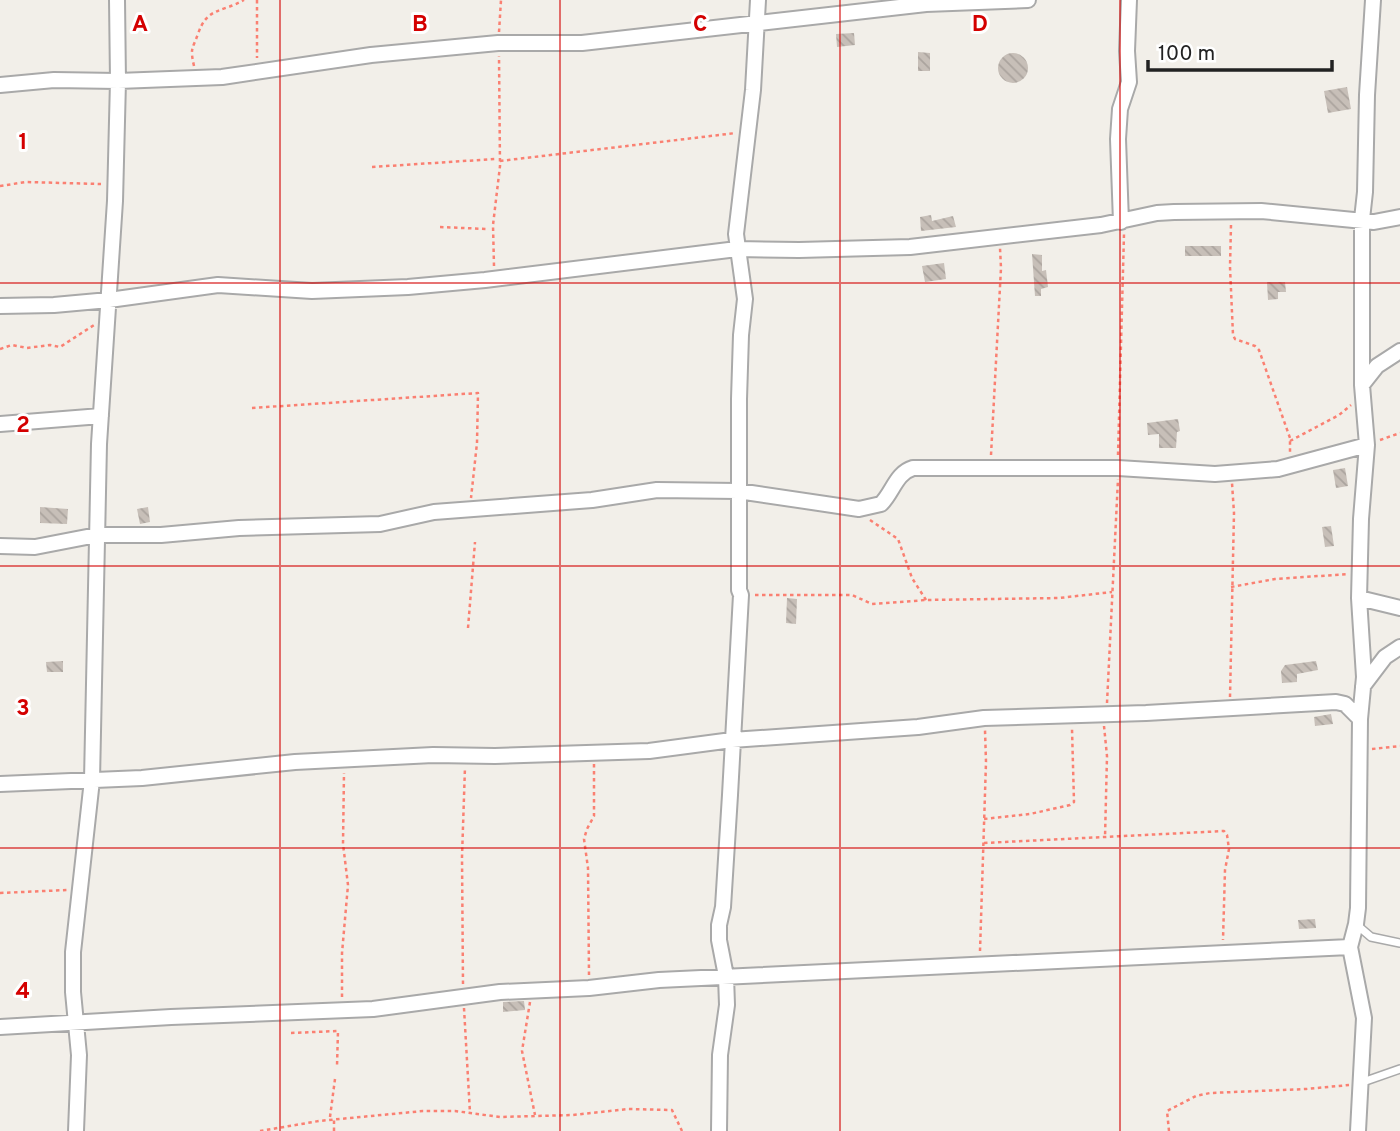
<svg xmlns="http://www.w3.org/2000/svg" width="1400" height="1131" font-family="Overpass,sans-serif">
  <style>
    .building { fill: url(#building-back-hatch) }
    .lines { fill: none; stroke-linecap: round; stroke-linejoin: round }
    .lane-casing { stroke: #a9a9a9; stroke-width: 10 }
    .street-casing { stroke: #a9a9a9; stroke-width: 18 }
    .path { stroke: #fa8072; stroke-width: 2.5; stroke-dasharray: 3.5 3.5; stroke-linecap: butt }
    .lane { stroke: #fff; stroke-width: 7 }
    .street { stroke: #fff; stroke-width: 14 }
    .grid { fill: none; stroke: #d40000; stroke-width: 2; stroke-opacity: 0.55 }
    .grid-label { font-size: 23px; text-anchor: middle; font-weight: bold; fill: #d40000; stroke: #fff; stroke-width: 6; stroke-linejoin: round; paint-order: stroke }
  </style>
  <defs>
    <pattern id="building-back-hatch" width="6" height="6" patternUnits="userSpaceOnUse" patternTransform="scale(1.75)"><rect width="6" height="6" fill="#c7bfb8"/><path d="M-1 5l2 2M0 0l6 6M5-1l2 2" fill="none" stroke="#aba49e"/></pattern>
  </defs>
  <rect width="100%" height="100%" fill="#f2efe9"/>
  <path class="building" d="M854,33L855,45L837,47L836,34Z
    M918,52L930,53V71H918Z
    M998 68a15 15 0 1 1 30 0a15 15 0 1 1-30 0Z
    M1347,87L1351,109L1328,113L1324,91Z
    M931,215L932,221L953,216L956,227L921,231L920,217Z
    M1185,246H1221V256H1185Z
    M1032,254L1042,255V271L1046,270L1048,287L1041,289V296H1035Z
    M944,263L946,279L925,282L922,266Z
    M1267,282H1285L1286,292H1278V299L1268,300Z
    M1178,419L1180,431L1177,432L1176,448H1159V434L1148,435L1147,423Z
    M1345,468L1348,486L1336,488L1333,470Z
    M40,507L68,509L67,524L40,523Z
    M148,507L150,522L140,524L137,509Z
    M1331,526L1334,546L1325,547L1322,527Z
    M787,598L797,599L796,624L786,623Z
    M63,661V672H47L46,662Z
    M1316,661L1318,670L1297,674V682L1282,683L1281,671L1285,665Z
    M1331,714L1333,724L1315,726L1314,717Z
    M1315,919L1316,928L1299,929L1298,920Z
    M524,1001L525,1010L503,1012V1002Z"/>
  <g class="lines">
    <g class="lane-casing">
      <path id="lane" d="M1357,925L1371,937L1400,943
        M1360,1083L1400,1069"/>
    </g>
    <g class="street-casing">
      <path id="street" d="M0,85L54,80L118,81L222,77L371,55L498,43H582L926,4L1028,0
        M1121,222L1118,139L1120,109L1129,82L1127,51L1129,0
        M0,306L54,305L109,300L218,285L312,291L408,287L485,280L737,249L799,250L910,247L1101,225L1157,213L1174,212L1261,211L1374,222L1400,217
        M1362,385L1377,366L1400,351
        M0,424L101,416
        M0,546L35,547L97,535H161L239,528L380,524L434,512L592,500L657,490L738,491L859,509L881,504C893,492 896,473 913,468H1118L1215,474L1278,469L1367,445
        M1359,598L1400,608
        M1363,686L1385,657L1400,647
        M0,784L142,778L295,762L433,755L495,756L649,751L732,740L918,727L984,718L1146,713L1336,702L1345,704L1360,719
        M0,1027L171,1017L373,1009L500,992L589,988L659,980L1350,947
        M76,1131L79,1055L73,992V952L92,780L99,444L115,201L118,81L117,0
        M719,1131L720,1055L727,1005L726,976L719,940V925L723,907L730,795L741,595L739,590V399L741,335L745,299L736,234L753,90L758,0
        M1358,1131L1364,1018L1350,947L1356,924L1358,908L1360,719L1364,677L1359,598L1361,519L1367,445L1362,385V219L1365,192L1367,95L1373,0"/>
    </g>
    <path class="path" d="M257,0V58
      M499,32L501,0
      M194,66C190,48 192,50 198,34C207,7 221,13 244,0
      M500,161L736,133
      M372,167L495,159
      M0,186L26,182L101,184
      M1231,225L1230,267L1233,335L1235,339L1255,346L1259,350L1290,438V452
      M440,227L486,229
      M494,266L493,225L500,166L499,56
      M0,349L12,345L27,348L50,345L60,347L94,325
      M252,408L478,393L477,443L471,498
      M1380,440L1400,433
      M1290,441L1339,415L1351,405
      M991,455L1001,268L1000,248
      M1118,455L1124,234
      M870,520L898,539L912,578L926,600
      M1231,587L1275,579L1349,574
      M755,595H852L872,604L926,600L1059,598L1112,592
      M468,628L475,542
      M1230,697L1234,513L1232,483
      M1107,703L1118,479
      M1104,726L1107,756L1105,838
      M1372,749L1400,746
      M984,819L1030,814L1070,805L1074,802L1072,729
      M984,843L1224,831L1227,835L1229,849L1225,870L1223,940
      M0,893L67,890
      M980,951L986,762L985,730
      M589,975L588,868L584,839L587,829L594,816V763
      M463,984L462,857L465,767
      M342,997V953L348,885L343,844L344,773
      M530,1002L522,1051L535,1115
      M464,1008L470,1113
      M291,1033L338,1031L337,1066
      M330,1117L335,1079
      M260,1131L319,1121L423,1111H455L500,1117L573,1115L628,1109L672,1110L682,1131
      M334,1131V1119
      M1169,1131L1167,1111L1196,1096L1210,1093L1306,1089L1349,1085"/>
    <use href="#lane" class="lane"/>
    <use href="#street" class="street"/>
  </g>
  <path class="grid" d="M280,0V1131M560,0V1131M840,0V1131M1120,0V1131M0,283H1400M0,566H1400M0,848H1400"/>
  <g class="grid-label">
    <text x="140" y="31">A</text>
    <text x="420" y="31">B</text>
    <text x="700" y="31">C</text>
    <text x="980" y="31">D</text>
    <text x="23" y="149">1</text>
    <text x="23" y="432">2</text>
    <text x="23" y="715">3</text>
    <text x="23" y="998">4</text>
  </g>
  <path d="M1148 60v10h184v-10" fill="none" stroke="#222222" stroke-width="3.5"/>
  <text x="1158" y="60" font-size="21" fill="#222222" stroke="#ffffff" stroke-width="5" paint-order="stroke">100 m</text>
</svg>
